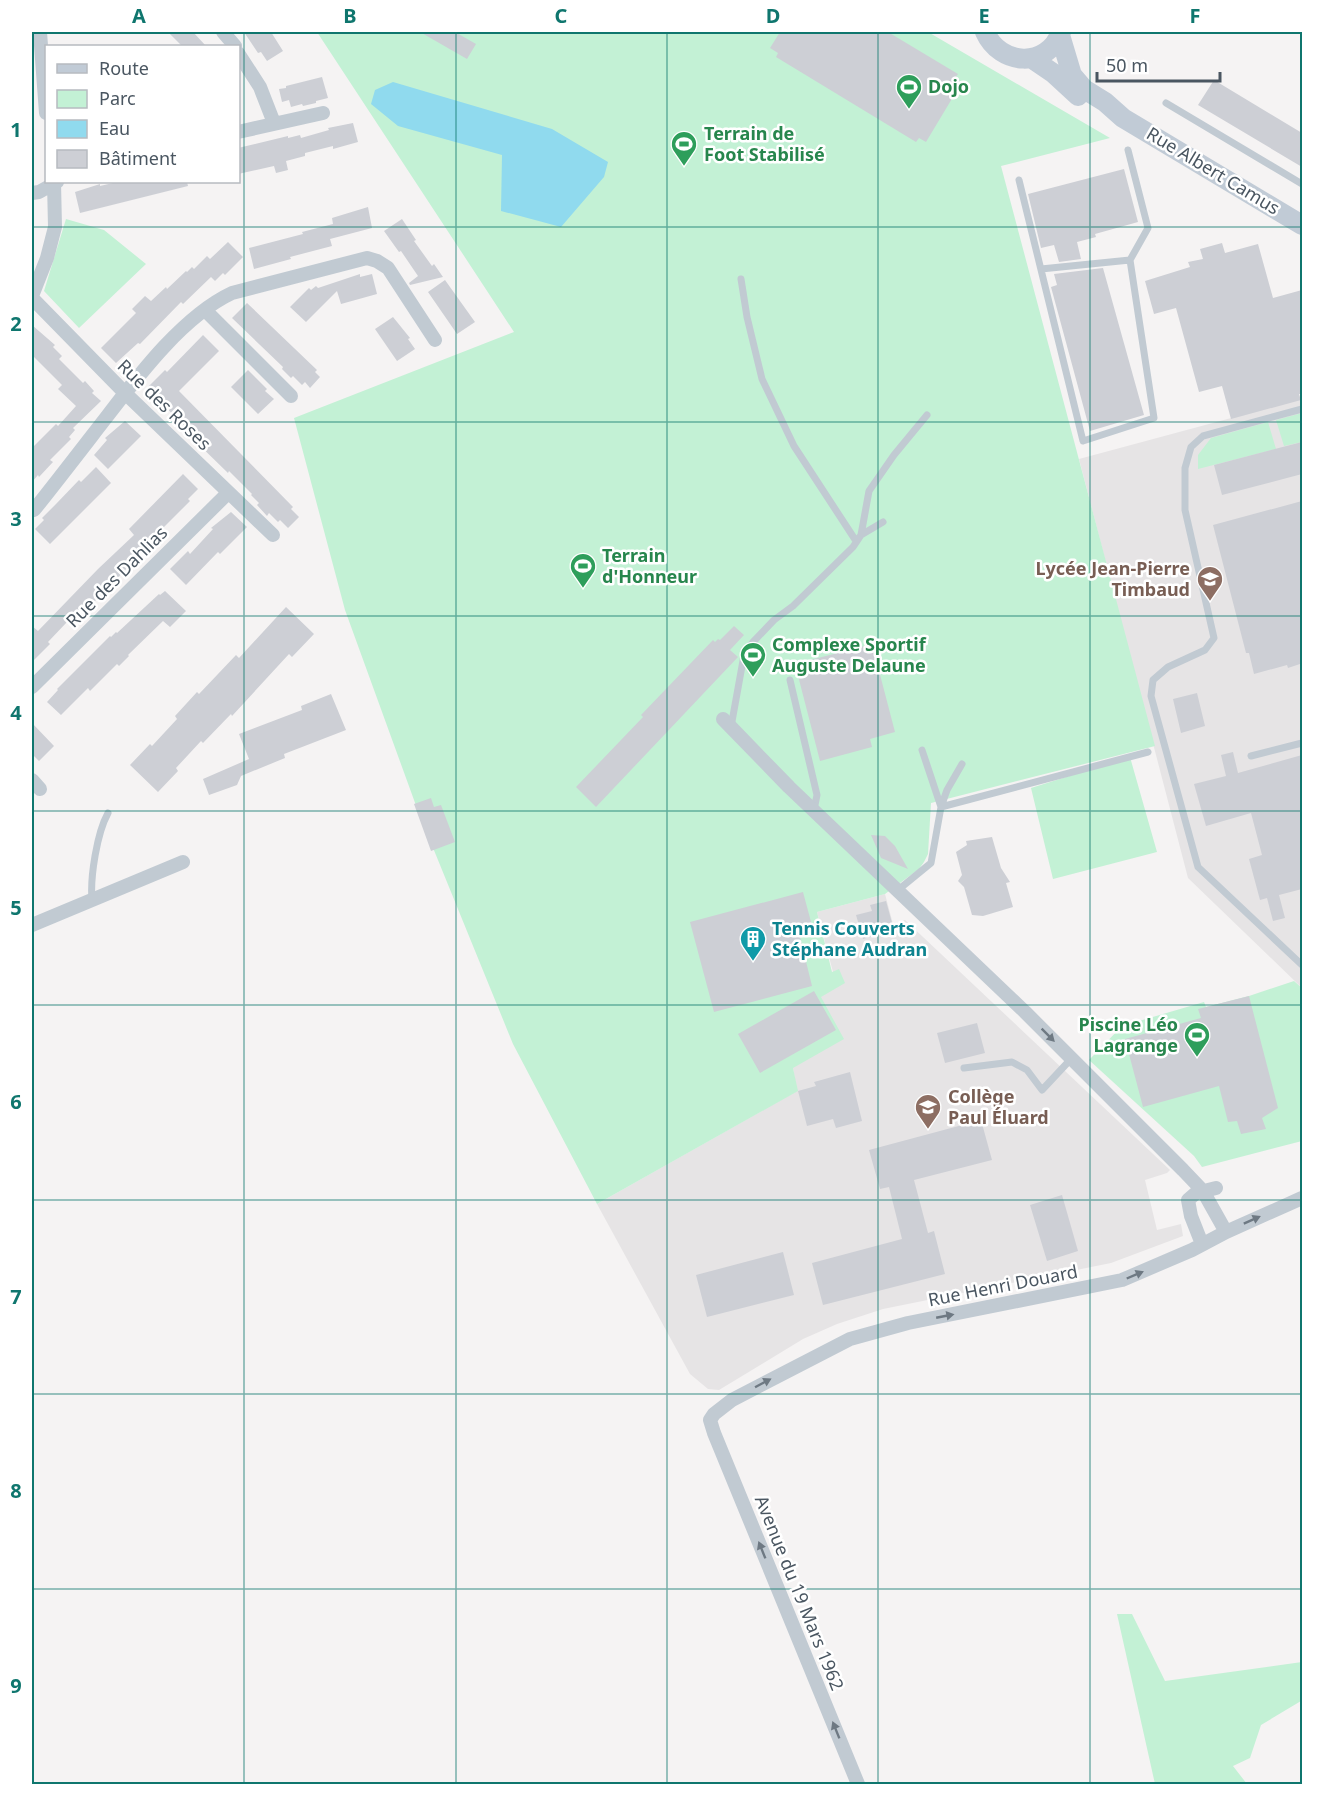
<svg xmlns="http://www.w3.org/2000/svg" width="1334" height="1816" font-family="'Noto Sans',sans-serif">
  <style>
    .education { fill: #e6e4e5 }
    .green { fill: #c3f1d5 }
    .water { fill: #90daee }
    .building { fill: #cdcfd5 }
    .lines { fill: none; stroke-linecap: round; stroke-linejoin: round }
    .lane { stroke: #c1cad2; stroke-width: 7 }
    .street { stroke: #c1cad2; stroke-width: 14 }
    .secondary { stroke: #c1cbd6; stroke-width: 20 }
    .oneway { fill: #6e7983 }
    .grid { fill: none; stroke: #0f766e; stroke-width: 1.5; stroke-opacity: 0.55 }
    .labels { text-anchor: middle; stroke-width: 5; stroke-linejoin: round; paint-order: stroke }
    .leisure-label { font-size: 18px; font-weight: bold; fill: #27864d; stroke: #fff; text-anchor: start }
    .street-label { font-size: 18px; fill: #4a5661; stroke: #fff }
    .education-label { font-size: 18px; font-weight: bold; fill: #785e54; stroke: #fff; text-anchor: end }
    .culture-label { font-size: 18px; font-weight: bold; fill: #0d838f; stroke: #fff; text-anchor: start }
    .neatline { fill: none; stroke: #0f766e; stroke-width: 2 }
    .grid-label { font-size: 20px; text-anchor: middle; font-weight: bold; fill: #0f766e }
  </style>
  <rect width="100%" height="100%" fill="#f5f3f3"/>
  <path class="education" d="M1302,399V988L1188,878L1079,459Z
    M885,894L893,924L905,920L1170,1170L1167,1173L1145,1180L1157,1230L1181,1224L1183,1236L1111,1263L883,1309L837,1324L803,1339L719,1390L708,1389L690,1374L597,1204L797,1091L793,1068L821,997L833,972L817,912Z"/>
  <path class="green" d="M317,32H928L1110,138L1001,166L1155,746L931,803L928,854L924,862L919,869L885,894L817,912L832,972L839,969L845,983L821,997L844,1039L793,1068L798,1091L597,1204L513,1044L418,811L345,610L294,418L514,332Z
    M66,219L104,230L146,264L79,328L44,291Z
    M1302,413V442L1284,446L1276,420Z
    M1268,422L1276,449L1198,469V455L1211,438Z
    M1130,757L1157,852L1053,879L1031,788Z
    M1294,981L1302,988V1141L1202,1167L1194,1156L1089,1060L1122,1026L1204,1002L1206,1007L1249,996Z
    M1117,1614H1132L1165,1681L1302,1662L1301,1701L1261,1725L1250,1758L1233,1766L1247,1784H1155Z"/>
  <path class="water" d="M393,82L552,129L608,162L604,177L561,227L501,211L502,155L398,126L371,104L375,90Z"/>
  <path class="building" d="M168,32H193L206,46H182Z
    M244,32H271L283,51L267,61L261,52L258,53Z
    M420,32H455L476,44L467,59Z
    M780,32H888L958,74L955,78L962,82L926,142L919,138L916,142L776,57L778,53L770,48Z
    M322,77L328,98L316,101V103L303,106L302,104L291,107L289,100L282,102L279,89L286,88V86Z
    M1214,80L1302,133V167L1198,105Z
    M353,123L358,142L333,149V146L305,153V156L286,161L288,170L276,173L274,166L238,174V148L288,136V138L300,135L301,138L329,130L328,128Z
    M1124,169L1138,222L1095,234L1096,237L1077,242L1081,259L1059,262L1054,245L1041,248L1028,194Z
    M117,182H187L188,186L80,213L75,192L100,184V186Z
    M368,207L372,228L330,239L332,246L290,257L291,259L254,269L249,248L303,234L302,232L333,224L332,218Z
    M402,219L416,240L414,241L432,266L434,264L443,277L410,285L409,283L418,276L401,251L399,252L384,231Z
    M228,242L243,257L225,275L223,273L215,281L211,277L183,304L181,302L140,344L138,343L116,363L101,348L136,313L132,309L145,296L151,301L166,287L167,289L186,271L187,272L192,267L194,269L207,256L210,259Z
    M1222,243L1225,253L1258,244L1273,298L1302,290V394H1299L1301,400L1231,419L1222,386L1199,392L1176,308L1154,314L1145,281L1190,267L1188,262L1203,259L1200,249Z
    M1103,268L1144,415L1090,431L1051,287L1057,285L1054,274Z
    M360,274V277L372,274L377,294L341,304L337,291L306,322L290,307L309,288L311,290L316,286L318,288Z
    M445,280L475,322L457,334L428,292Z
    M247,303L317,370L315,372L320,377L310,388L305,382L302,385L293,376L291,378L282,369L283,367L232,318Z
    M393,317L410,338L408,339L415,349L397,361L375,329Z
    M32,325L55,345L53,347L62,356L59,359L83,383L85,381L94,391L92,393L101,401L73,428L75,430L69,437L71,439L50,460L53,462L39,477L38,475L32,482V448L56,424L58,426L76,406L58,389L62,385L32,355Z
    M203,335L219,351L179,391L293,507L291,509L299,517L288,528L280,520L278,522L269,513L267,516L257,505L259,503L251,495L252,494L229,471L228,473L189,435L191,433L147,388L165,370L167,372Z
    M248,370L267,389L265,391L274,399L258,414L231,387Z
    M125,421L141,436L108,469L94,455L107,440L105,438Z
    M1302,442V474L1222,495L1214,465Z
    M96,467L111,483L50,544L35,529L44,520L42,518L56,504L79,480L81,482Z
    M183,474L198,489L188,499L190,501L153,538L151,536L131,557L133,559L128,564L129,566L108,588L109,589L104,595L99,599L98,598L76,620L75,619L69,624L67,622L48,642L50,644L32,662V626L38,631L98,569L134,535L129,529Z
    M1302,501V661L1300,662V664L1288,668L1287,665L1254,674L1249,653H1246L1213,525Z
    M231,512L247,527L220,554L218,552L186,585L170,569L188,551L190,554L213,529L211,528Z
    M165,591L186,611L170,627L163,621L128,655L129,656L119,666L117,664L90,691L88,688L61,715L47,702L58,690L57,689L110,636L111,637L116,632L117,633L159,594L160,595Z
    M286,607L314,634L292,657L289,654L232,716L231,714L203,743L201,741L176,768L178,771L158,792L130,765L150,744L152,746L177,719L175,716L197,692L199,694L236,655L239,658Z
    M734,626L744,635L730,650L738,657L596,807L576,787L643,717L641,715L713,640L715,642L718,639L720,640Z
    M872,644L895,732L870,739L872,747L820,761L795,664Z
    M1197,693L1205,726L1181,733L1173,699Z
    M331,694L346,730L284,754L285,758L241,776L237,785L209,795L203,779L249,759L239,734L302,710L301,706Z
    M32,723L54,746L39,761L32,754Z
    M1233,752L1238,773L1302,755V889L1279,895L1285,918L1273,921L1267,898L1260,900L1249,859L1262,855L1251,813L1206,826L1194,784L1226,776L1221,755Z
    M431,798L434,807L441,805L455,842L431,851L414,804Z
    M871,835L885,836L895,846L908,869L881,858Z
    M992,837L1001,868L1010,882L1006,883L1013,907L983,916L972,915L964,887L958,881L962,875L956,852L967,845L966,841Z
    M803,892L814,933L800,937L812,986L714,1012L690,922Z
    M886,901L894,930L863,939L856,915L872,911L870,905Z
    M814,991L836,1030L760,1073L738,1034Z
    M1249,996L1278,1108L1262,1118L1266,1129L1241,1134L1237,1121L1228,1122L1219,1086L1143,1107L1125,1039L1201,1018L1198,1009Z
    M977,1023L985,1053L945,1063L937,1033Z
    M850,1072L862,1121L836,1128L833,1119L807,1126L798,1091L816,1086L814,1082Z
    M981,1120L992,1160L914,1180L928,1233L934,1231L945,1274L823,1305L812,1263L902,1239L889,1187L880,1189L869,1150Z
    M1062,1195L1078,1251L1047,1261L1030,1205Z
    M783,1252L794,1295L707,1317L696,1275Z"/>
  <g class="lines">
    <path class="lane" d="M1166,103L1302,184
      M1019,180L1083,441L1154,418L1130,260L1148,228L1128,150
      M1041,269L1130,260
      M741,279L747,317L762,379L794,446L856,541
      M1302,409L1203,436L1191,447L1185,468V510L1214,638L1205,650L1168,667L1153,680L1151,696L1198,867L1302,965
      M861,535L883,522
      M790,680L817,795L814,810
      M731,727L744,655L753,642L774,620L793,606L853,547L861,535L869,491L894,455L927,415
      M922,750L941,807L1148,752
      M1251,756L1302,743
      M898,890L931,863L941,807L947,790L962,764
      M92,900C90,877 97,833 108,813
      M964,1068L1012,1062L1027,1070L1042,1090L1071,1059"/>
    <path class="street" d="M40,32L46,113
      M223,32L235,46
      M238,53L260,87L274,123
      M238,132L323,113
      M32,193L39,192L57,182
      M32,296L47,258L55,227L54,182
      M32,298L125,393L273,535
      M205,310L291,396
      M34,510C58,480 81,450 105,419C138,376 183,316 232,293L367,258L377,261L388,268L435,340
      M32,687L228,493
      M723,719L789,787L1025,1012L1183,1170L1203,1191L1226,1232
      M32,780L40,789
      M32,925L183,862
      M1202,1244L1191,1216L1188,1200L1196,1193L1216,1188
      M858,1784L714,1433L710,1420L714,1414L732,1400L850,1339L908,1323L1122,1280L1192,1250L1226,1232L1302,1198"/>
    <path class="secondary" d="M985,32C1000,66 1047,69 1061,32
      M1060,35L1072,75L1084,89L1105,102L1123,118L1302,225
      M1031,58L1053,73L1078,96"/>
  </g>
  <defs><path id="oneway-solid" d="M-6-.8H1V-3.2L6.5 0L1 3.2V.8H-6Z" transform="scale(1.5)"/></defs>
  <g class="oneway">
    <use href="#oneway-solid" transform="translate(1048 1035) rotate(45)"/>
    <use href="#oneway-solid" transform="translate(1252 1220) rotate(-24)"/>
    <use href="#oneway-solid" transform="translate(1135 1275) rotate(-23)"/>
    <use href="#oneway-solid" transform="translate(945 1316) rotate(-11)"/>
    <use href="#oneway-solid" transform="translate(763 1383) rotate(-28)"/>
    <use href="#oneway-solid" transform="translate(762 1550) rotate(-112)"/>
    <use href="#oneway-solid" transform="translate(836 1730) rotate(-112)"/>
  </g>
  <path class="grid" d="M244,32V1784M456,32V1784M667,32V1784M878,32V1784M1090,32V1784M32,227H1302M32,422H1302M32,616H1302M32,811H1302M32,1005H1302M32,1200H1302M32,1394H1302M32,1589H1302"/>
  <defs>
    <g id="stadium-pin" transform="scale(1.35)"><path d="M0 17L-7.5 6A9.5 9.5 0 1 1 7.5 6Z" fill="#2e9e5b" stroke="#fff"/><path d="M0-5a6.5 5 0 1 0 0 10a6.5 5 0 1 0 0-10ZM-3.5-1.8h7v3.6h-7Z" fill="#fff"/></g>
    <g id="school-pin" transform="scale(1.35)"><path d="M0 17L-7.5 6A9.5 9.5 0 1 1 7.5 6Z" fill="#8d6e63" stroke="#fff"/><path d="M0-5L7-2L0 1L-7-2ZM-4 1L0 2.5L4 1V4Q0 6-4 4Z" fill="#fff"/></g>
    <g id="building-pin" transform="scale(1.35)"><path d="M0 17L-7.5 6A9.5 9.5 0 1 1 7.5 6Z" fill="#0f9aa8" stroke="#fff"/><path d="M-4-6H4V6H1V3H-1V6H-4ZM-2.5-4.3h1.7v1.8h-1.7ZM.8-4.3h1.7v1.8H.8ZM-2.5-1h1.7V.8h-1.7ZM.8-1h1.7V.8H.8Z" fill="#fff"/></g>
  </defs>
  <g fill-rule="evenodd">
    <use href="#stadium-pin" x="909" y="87"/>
    <use href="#stadium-pin" x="684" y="144"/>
    <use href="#stadium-pin" x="583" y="566"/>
    <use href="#school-pin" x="1210" y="579"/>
    <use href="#stadium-pin" x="753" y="655"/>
    <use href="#building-pin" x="753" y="939"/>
    <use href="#stadium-pin" x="1197" y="1035"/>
    <use href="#school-pin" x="928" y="1107"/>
  </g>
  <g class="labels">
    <g class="leisure-label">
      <text x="928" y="93">Dojo</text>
      <text x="704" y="140">Terrain de<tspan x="704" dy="21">Foot Stabilisé</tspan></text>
      <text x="602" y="562">Terrain<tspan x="602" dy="21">d'Honneur</tspan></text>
      <text x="772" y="651">Complexe Sportif<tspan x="772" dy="21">Auguste Delaune</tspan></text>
      <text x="1178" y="1031" text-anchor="end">Piscine Léo<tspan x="1178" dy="21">Lagrange</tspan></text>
    </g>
    <g class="street-label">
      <text transform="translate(1213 171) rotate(31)" y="6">Rue Albert Camus</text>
      <text transform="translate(164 405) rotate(44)" y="6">Rue des Roses</text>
      <text transform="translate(117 577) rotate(-45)" y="6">Rue des Dahlias</text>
      <text transform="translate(1003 1286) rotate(-11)" y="6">Rue Henri Douard</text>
      <text transform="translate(799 1593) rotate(68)" y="6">Avenue du 19 Mars 1962</text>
    </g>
    <g class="education-label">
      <text x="1190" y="575">Lycée Jean-Pierre<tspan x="1190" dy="21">Timbaud</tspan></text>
      <text x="948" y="1103" text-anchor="start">Collège<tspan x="948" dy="21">Paul Éluard</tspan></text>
    </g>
    <g class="culture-label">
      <text x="772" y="935">Tennis Couverts<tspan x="772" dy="21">Stéphane Audran</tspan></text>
    </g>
  </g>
  <rect width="1334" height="1816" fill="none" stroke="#ffffff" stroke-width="66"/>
  <rect x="45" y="45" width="195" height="138" fill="#ffffff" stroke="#b7bbc0" stroke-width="1.5"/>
  <rect x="57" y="64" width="30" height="9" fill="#c1cbd6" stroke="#b7bbc0" stroke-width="1.5"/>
  <text x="99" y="75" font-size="18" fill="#4a5661">Route</text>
  <rect x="57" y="90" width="30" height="18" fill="#c3f1d5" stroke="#b7bbc0" stroke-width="1.5"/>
  <text x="99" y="105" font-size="18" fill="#4a5661">Parc</text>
  <rect x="57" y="120" width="30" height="18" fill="#90daee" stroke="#b7bbc0" stroke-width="1.5"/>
  <text x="99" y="135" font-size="18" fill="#4a5661">Eau</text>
  <rect x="57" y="150" width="30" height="18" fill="#cdcfd5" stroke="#b7bbc0" stroke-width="1.5"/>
  <text x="99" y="165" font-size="18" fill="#4a5661">Bâtiment</text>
  <path d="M1097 72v9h123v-9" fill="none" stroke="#4a5661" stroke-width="3"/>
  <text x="1106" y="72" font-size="18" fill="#4a5661" stroke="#ffffff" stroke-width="4.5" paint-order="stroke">50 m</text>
  <rect x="33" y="33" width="1268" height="1750" class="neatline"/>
  <g class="grid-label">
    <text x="139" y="23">A</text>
    <text x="350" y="23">B</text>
    <text x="561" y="23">C</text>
    <text x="773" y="23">D</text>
    <text x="984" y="23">E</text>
    <text x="1195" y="23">F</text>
    <text x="16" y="137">1</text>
    <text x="16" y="331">2</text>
    <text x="16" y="526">3</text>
    <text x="16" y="720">4</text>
    <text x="16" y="915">5</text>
    <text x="16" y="1109">6</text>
    <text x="16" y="1304">7</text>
    <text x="16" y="1498">8</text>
    <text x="16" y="1693">9</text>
  </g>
</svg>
